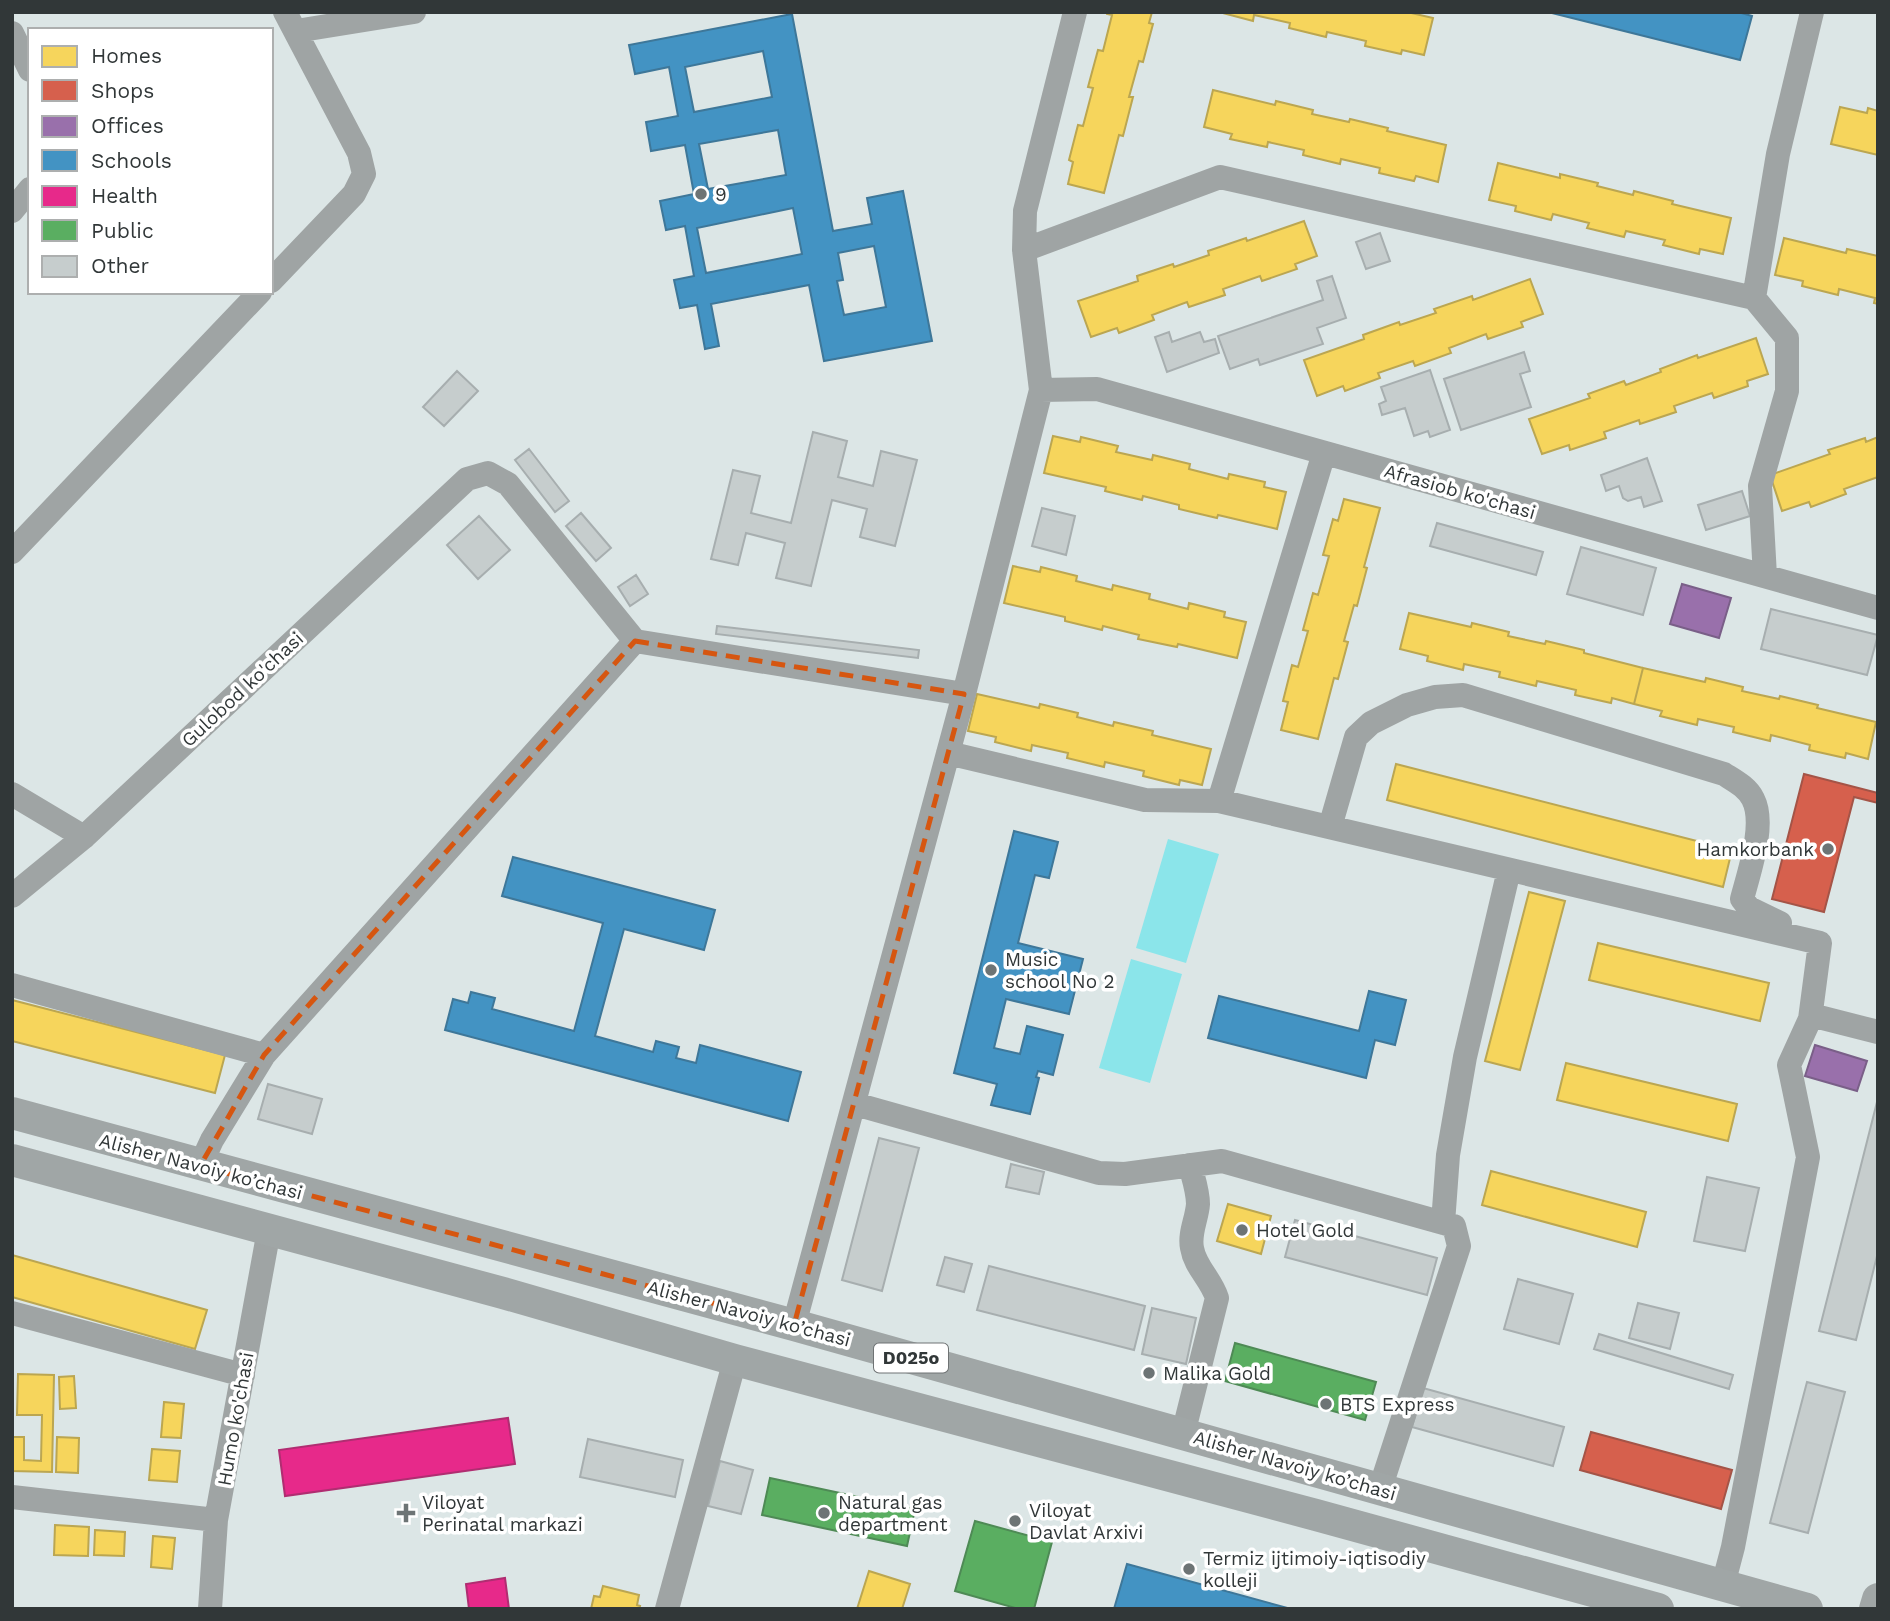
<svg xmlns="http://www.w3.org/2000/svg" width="1890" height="1621" font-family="'Work Sans',sans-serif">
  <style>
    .green { fill: #8be5ea }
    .homes { fill: #f6d55c; stroke: #bba651; stroke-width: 2 }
    .shops { fill: #d6604d; stroke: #a45447; stroke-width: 2 }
    .offices { fill: #9970ab; stroke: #7a5f88; stroke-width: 2 }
    .schools { fill: #4393c3; stroke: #3e7799; stroke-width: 2; fill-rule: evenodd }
    .health { fill: #e7298a; stroke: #b02d71; stroke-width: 2 }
    .public { fill: #5aae61; stroke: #4e8a55; stroke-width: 2 }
    .building { fill: #c6cdcd; stroke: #a7aeaf; stroke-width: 2 }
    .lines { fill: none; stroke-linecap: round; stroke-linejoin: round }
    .minor { stroke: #9fa4a4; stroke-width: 24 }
    .major { stroke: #a0a6a6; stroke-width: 32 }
    .marked { fill: none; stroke: #d65610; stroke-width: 5; stroke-dasharray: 14 9; stroke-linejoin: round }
    .poi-dot { fill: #6d7475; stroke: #fff; stroke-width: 2.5 }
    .labels { text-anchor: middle; stroke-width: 7; stroke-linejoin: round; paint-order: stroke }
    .shield { fill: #fff; stroke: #6f7374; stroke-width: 2 }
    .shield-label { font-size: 18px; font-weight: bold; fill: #313738 }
    .poi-label { font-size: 19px; fill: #313738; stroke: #fff; text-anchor: start }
    .street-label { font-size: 19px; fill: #313738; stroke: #fff }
  </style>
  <rect width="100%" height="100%" fill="#dce6e6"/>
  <path class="green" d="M1168,839L1219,854L1186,963L1136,948Z
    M1131,959L1182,974L1150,1083L1099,1068Z"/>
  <path class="homes" d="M1107,12H1152L1149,23L1153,24L1143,62L1139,61L1129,97H1133L1123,136L1119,135L1104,193L1068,184L1073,162L1069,160L1078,125L1083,126L1093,88L1088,87L1098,50L1103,51L1112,15L1107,14Z
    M1219,12H1407L1433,18L1424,55L1402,50L1401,54L1365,46L1366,41L1327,32L1326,37L1289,28L1290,23L1254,15L1253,21Z
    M1213,90L1275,105L1276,101L1313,110L1312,114L1349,122L1350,119L1388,128L1387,131L1446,145L1438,182L1416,176L1414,181L1379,173L1380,168L1341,159L1340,164L1303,155L1304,150L1268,142L1267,147L1230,139L1232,134L1204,127Z
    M1840,107L1867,113L1868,108L1878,111V155L1831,144Z
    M1498,163L1560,178V174L1598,183L1597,186L1633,195L1634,191L1673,201L1672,204L1731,218L1723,254L1700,249L1699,254L1663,245L1665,240L1626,231L1624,237L1587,228L1589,223L1553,214L1551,220L1515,211L1516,206L1489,200Z
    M1304,221L1317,256L1295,264L1297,269L1262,281L1260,276L1223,289L1225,295L1189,307L1187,302L1152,315L1154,320L1119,333L1117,328L1091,337L1078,301L1138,281L1137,276L1173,264L1174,267L1209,255L1208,251L1246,238L1247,241Z
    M1784,238L1846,253L1847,249L1878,256V304L1874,303L1875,298L1839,289L1838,295L1802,286L1803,281L1775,275Z
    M1530,279L1543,314L1521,322L1523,327L1488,339L1486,334L1449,348L1451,353L1415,366L1413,361L1378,373L1380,378L1345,391L1343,386L1317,396L1304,360L1364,339L1363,335L1399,322L1400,325L1436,313L1434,309L1472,296L1473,300Z
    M1756,338L1768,374L1747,381L1748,386L1714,398L1712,393L1674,406L1676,412L1640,424L1639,420L1604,432L1606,438L1570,450L1569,445L1542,454L1529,419L1590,398L1588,394L1624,381L1626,385L1661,372L1660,369L1697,355L1698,358Z
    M1053,436L1080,442L1081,437L1118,446L1116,452L1152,460L1153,455L1190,464L1189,469L1228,479L1229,474L1265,482L1264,487L1286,492L1277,529L1218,515L1217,518L1179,509V505L1143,496L1142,500L1105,491L1106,487L1044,473Z
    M1878,437V477L1844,489L1846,494L1811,507L1809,502L1782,511L1770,475L1830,454L1828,450L1865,438L1866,442Z
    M1344,499L1380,508L1364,567L1367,568L1357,606L1354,605L1344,641L1348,642L1338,679L1334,678L1318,739L1281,730L1288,702L1283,701L1292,665L1298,667L1308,631L1303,630L1313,593L1318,595L1329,556L1323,555L1333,519L1338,521Z
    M1013,566L1040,572L1041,567L1077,576L1076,581L1112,590L1113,585L1150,594L1149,599L1188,609L1189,603L1225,612L1224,617L1246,622L1237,658L1178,644L1177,647L1138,639L1139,635L1103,626L1102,630L1065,621V617L1004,603Z
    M1409,613L1471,627L1472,623L1509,632L1508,636L1545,644L1546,641L1584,650V653L1643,668L1634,704L1612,698L1611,703L1575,695L1576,690L1537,681L1536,686L1499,677L1500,672L1464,664L1463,670L1427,661L1428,656L1400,649Z
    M1643,668L1705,682L1706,678L1743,687L1742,691L1779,699L1780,696L1818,705L1817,708L1876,722L1868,759L1846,753L1845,758L1809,750L1810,745L1771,735L1770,741L1733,732L1734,727L1698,719L1697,725L1660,716L1662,711L1634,704Z
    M977,694L1039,708L1040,704L1078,713L1077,717L1113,726L1114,722L1153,731L1152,735L1211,749L1202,785L1180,780L1179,785L1143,776L1144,771L1105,762L1104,767L1067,758L1068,753L1032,745L1031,751L995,742L996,737L968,731Z
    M1396,764L1732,850L1723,887L1387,800Z
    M1529,892L1565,901L1520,1070L1485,1061Z
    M1598,943L1769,983L1760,1021L1589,980Z
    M12,1000L225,1055L215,1093L12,1041Z
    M1566,1063L1737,1104L1728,1141L1557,1100Z
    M1491,1171L1646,1212L1637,1247L1482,1205Z
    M1228,1204L1271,1216L1261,1254L1217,1241Z
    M12,1255L207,1310L195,1349L12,1297Z
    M18,1374L54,1375L52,1472L12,1471L13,1437H24V1460L41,1461L42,1415H17Z
    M74,1376L76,1408L60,1409L59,1377Z
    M164,1402L184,1404L181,1438L161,1437Z
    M57,1437L79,1438L78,1473L56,1472Z
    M152,1449L180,1451L177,1482L149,1480Z
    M55,1525L89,1527L88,1556L54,1555Z
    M95,1530L125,1532L124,1556L94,1555Z
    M153,1536L175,1538L172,1569L151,1567Z
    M869,1571L910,1584L902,1609H857Z
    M603,1586L639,1595L637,1605L640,1606L639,1609H591L594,1596L600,1597Z"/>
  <path class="shops" d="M1804,774L1878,793V803L1854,797L1824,912L1772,899Z
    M1591,1432L1732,1470L1721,1509L1580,1470Z"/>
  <path class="offices" d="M1682,584L1731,598L1719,638L1670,624Z
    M1815,1045L1867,1061L1857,1091L1805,1076Z"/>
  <path class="schools" d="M1548,12H1738L1752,16L1740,60Z
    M792,14L833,231L872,224L867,198L903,191L932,341L824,361L809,285L711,304L719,346L705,349L697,305L680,308L674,280L694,276L685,226L666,230L660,201L694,194L685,145L651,151L646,122L678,116L669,67L635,74L629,45ZM763,51L772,97L694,112L685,67ZM778,130L786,175L708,189L699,144ZM793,208L802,254L706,273L697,228ZM874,246L886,307L844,315L837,281L843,280L838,253Z
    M1014,831L1058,842L1049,878L1035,875L1018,943L1083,959L1069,1014L1006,999L994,1048L1020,1054L1027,1026L1063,1035L1053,1075L1038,1071L1036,1077L1039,1078L1030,1114L991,1105L997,1084L954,1073Z
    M513,857L715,910L704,950L624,929L595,1036L653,1052L656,1041L679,1047L676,1058L696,1063L700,1045L801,1072L788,1121L445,1030L453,999L468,1003L471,992L495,998L492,1009L574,1031L603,923L502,896Z
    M1369,991L1406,1000L1395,1045L1375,1040L1366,1078L1208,1038L1219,996L1359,1031Z
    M1127,1564L1291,1609H1114Z"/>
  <path class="health" d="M508,1418L515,1464L285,1496L279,1450Z
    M505,1578L509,1609H469L466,1584Z"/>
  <path class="public" d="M1235,1343L1376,1382L1365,1420L1225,1381Z
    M770,1478L915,1509L907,1546L762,1515Z
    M975,1521L1052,1542L1034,1609H1019L955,1591Z"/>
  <path class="building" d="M1380,233L1390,261L1366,269L1356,242Z
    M1332,276L1346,318L1317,328L1323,344L1260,365L1258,359L1230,369L1218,336L1323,300L1317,281Z
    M1169,332L1172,342L1200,332L1204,342L1215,339L1219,353L1167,372L1155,337Z
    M1524,352L1530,371L1520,374L1531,407L1461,430L1444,379Z
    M1430,370L1450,430L1430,437L1428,431L1414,436L1405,408L1382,415L1379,404L1386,401L1381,387Z
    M457,371L478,391L444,426L423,407Z
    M813,432L847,441L838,477L873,486L881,451L917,460L895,546L860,537L867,509L832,500L811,586L776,578L785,543L746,533L738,565L711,559L733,470L760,476L751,513L791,523Z
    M529,449L569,501L555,512L515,460Z
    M1647,458L1662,501L1644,507L1641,497L1628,501L1623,498L1619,486L1606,491L1601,475Z
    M1742,491L1750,516L1706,530L1698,505Z
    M1042,508L1075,516L1066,555L1032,546Z
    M581,513L611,548L596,561L566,526Z
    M479,516L510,550L478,579L447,545Z
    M1437,523L1543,552L1536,575L1430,546Z
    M1581,547L1656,568L1643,615L1567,594Z
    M636,575L648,594L630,606L618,587Z
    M1771,609L1878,635L1867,675L1761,649Z
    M717,626L919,650L918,658L716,634Z
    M268,1084L322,1099L312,1134L258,1119Z
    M1878,1098V1252L1856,1340L1819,1331Z
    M879,1138L919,1148L882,1291L842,1280Z
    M1011,1164L1044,1172L1039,1194L1006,1187Z
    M1707,1177L1759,1188L1745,1251L1694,1241Z
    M1295,1220L1437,1258L1427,1295L1285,1257Z
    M945,1257L972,1264L964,1292L937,1285Z
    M989,1266L1145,1306L1134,1350L977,1310Z
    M1518,1279L1573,1294L1559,1344L1504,1329Z
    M1638,1303L1679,1313L1670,1349L1629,1338Z
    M1152,1308L1196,1318L1186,1364L1142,1354Z
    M1599,1334L1733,1375L1729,1389L1594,1349Z
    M1807,1382L1845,1392L1808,1533L1770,1523Z
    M1423,1388L1564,1427L1553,1466L1412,1427Z
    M588,1439L683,1460L675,1497L580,1477Z
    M720,1461L753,1470L741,1514L708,1506Z"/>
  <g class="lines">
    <path class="minor" d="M296,31L414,12
      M12,33L30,70
      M12,211L30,189
      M1024,250L1220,177L1754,298L1787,338V391L1760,486L1765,576
      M271,281L354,194L364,174L359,153L285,12
      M1754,298L1778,154L1812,12
      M1041,390L1097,389L1878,608
      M12,552L260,292
      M948,753L1145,800L1219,801L1820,943L1810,1019L1789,1065L1808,1157L1733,1547L1723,1585
      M12,794L84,837
      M1219,801L1324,453
      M1330,827L1356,737L1371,723L1407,705L1435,697L1463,695L1724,774C1735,781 1747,787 1753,799C1766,824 1749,872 1742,899L1749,908L1780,923
      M12,896L84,837L467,479L488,473L508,484L635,641L964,694
      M12,985L264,1055
      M1811,1015L1878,1032
      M855,1104L1099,1173L1125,1174L1222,1161L1454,1226L1459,1246L1380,1489
      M200,1166L212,1140L264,1055L635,641
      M1443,1223L1448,1155L1465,1057L1509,870
      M12,1313L243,1375
      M794,1325L964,694L1041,390L1024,250L1025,211L1075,12
      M1183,1434L1217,1298C1211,1279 1195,1267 1192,1248C1189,1233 1197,1219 1198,1204C1198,1191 1193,1177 1190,1165
      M12,1497L216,1520
      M210,1609L216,1520L269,1230
      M667,1609L735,1360"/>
    <path class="major" d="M12,1113L794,1325L1807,1609
      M12,1160L503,1293L735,1360L1316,1515L1658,1609
      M1875,1609L1878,1599"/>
  </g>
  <path class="marked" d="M635,641L964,694L794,1325L200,1166L264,1055Z"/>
  <g class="poi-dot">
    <circle cx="701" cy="194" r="7"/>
    <circle cx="1828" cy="849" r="7"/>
    <circle cx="991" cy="970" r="7"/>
    <circle cx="1242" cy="1230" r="7"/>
    <circle cx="1149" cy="1373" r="7"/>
    <circle cx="1326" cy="1404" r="7"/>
    <path d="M402.5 1502.5h7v7h7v7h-7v7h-7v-7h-7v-7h7z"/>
    <circle cx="824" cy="1513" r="7"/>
    <circle cx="1015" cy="1521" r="7"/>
    <circle cx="1189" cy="1569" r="7"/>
  </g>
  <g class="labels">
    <rect class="shield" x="874" y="1343.5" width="74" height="29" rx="5"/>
    <g class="shield-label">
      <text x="911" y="1364">D025o</text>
    </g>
    <g class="poi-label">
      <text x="715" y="201">9</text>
      <text x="1814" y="856" text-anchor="end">Hamkorbank</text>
      <text x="1005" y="966">Music<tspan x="1005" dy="22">school No 2</tspan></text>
      <text x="1256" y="1237">Hotel Gold</text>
      <text x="1163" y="1380">Malika Gold</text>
      <text x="1340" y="1411">BTS Express</text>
      <text x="422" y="1509">Viloyat<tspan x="422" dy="22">Perinatal markazi</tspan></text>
      <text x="838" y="1509">Natural gas<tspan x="838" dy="22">department</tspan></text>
      <text x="1029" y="1517">Viloyat<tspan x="1029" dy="22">Davlat Arxivi</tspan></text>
      <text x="1203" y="1565">Termiz ijtimoiy-iqtisodiy<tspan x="1203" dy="22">kolleji</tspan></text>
    </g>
    <g class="street-label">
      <text transform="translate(1460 491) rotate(16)" y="7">Afrasiob ko'chasi</text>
      <text transform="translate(242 689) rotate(-43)" y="7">Gulobod ko'chasi</text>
      <text transform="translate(201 1166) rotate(15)" y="7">Alisher Navoiy ko’chasi</text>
      <text transform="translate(749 1313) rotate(15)" y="7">Alisher Navoiy ko’chasi</text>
      <text transform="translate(235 1419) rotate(-80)" y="7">Humo ko'chasi</text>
      <text transform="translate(1295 1465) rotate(16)" y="7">Alisher Navoiy ko’chasi</text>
    </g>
  </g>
  <rect width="1890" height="1621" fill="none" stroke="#313738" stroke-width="28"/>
  <rect x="28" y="28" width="245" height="266" fill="#ffffff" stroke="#adafaf" stroke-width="2"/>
  <rect x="42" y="46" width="35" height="21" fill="#f6d55c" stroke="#adafaf" stroke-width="2"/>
  <text x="91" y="63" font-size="21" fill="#313738">Homes</text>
  <rect x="42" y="80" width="35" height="21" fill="#d6604d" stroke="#adafaf" stroke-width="2"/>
  <text x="91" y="98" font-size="21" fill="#313738">Shops</text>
  <rect x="42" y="116" width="35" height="21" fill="#9970ab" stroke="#adafaf" stroke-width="2"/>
  <text x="91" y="133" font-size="21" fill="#313738">Offices</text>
  <rect x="42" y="150" width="35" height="21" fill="#4393c3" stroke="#adafaf" stroke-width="2"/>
  <text x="91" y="168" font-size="21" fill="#313738">Schools</text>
  <rect x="42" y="186" width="35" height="21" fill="#e7298a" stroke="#adafaf" stroke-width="2"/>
  <text x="91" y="203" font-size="21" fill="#313738">Health</text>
  <rect x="42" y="220" width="35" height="21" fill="#5aae61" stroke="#adafaf" stroke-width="2"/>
  <text x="91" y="238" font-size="21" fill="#313738">Public</text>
  <rect x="42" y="256" width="35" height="21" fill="#c6cdcd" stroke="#adafaf" stroke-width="2"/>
  <text x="91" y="273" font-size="21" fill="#313738">Other</text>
</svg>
